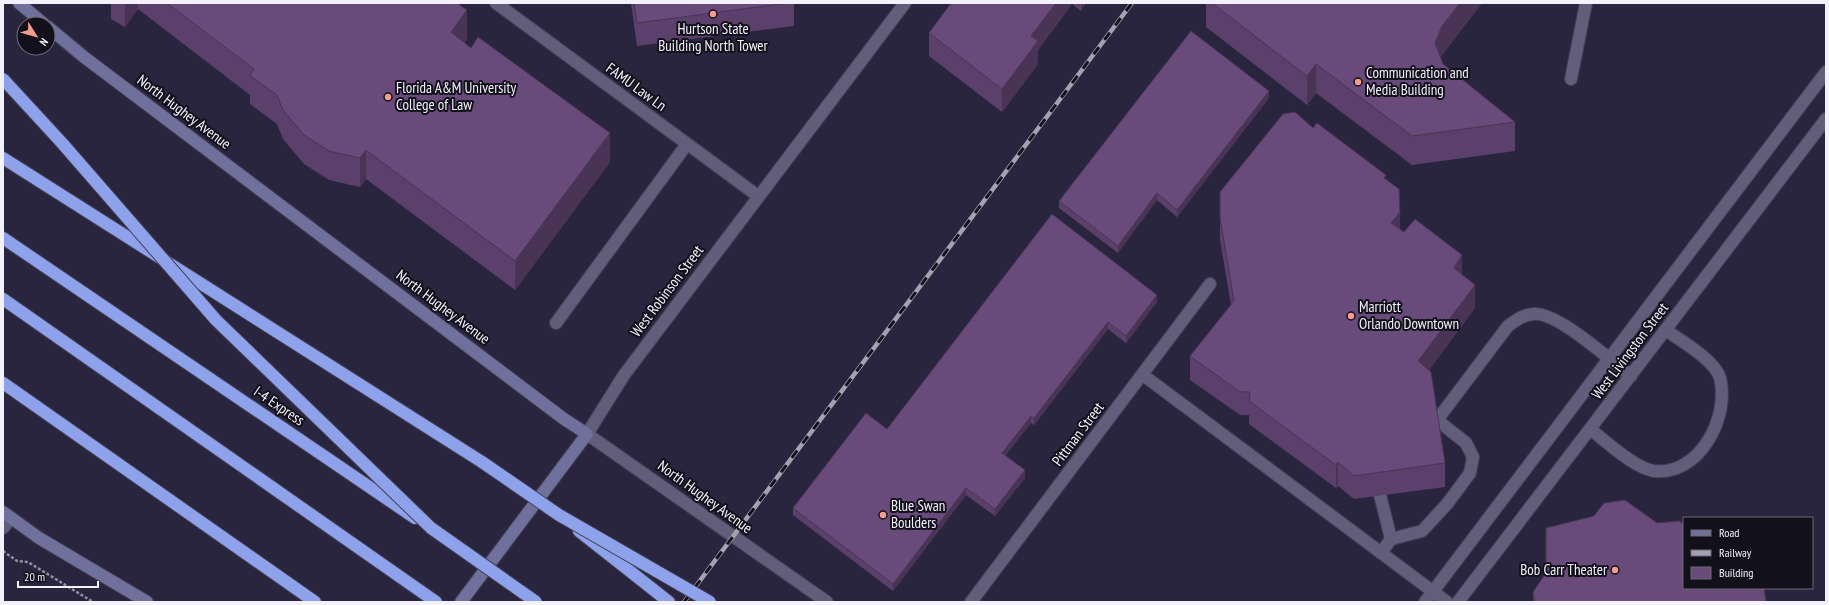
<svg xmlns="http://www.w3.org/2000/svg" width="1829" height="605" font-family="'PT Sans Narrow',sans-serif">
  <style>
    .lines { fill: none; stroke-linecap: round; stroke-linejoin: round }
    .service-casing { stroke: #443f54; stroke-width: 14 }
    .minor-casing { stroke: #443f54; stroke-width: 14 }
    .tertiary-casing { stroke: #443f54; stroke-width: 14 }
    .secondary-casing { stroke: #443f54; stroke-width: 14 }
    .motorway-casing { stroke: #443f54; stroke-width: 14 }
    .path { stroke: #928fa1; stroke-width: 2.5; stroke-dasharray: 3 2; stroke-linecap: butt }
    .service { stroke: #625d7a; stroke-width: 12 }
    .minor { stroke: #625d7a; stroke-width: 12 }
    .tertiary { stroke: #625d7a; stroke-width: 12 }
    .secondary { stroke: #6f719c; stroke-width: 12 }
    .motorway { stroke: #8ea1eb; stroke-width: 12 }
    .rail-casing { stroke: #a4a2b2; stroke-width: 4.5 }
    .rail { stroke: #12101b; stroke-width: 3; stroke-dasharray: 9; stroke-linecap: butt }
    .motorway-bridge-casing { stroke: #443f54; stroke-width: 14; stroke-linecap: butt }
    .motorway-bridge { stroke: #8ea1eb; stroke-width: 12 }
    .wall { fill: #5a406a }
    .shaded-wall { fill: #4a3456 }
    .building { fill: #694b7b; stroke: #4a3456 }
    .poi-dot { fill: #f59d8d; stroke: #12101b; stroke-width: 1.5 }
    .labels { text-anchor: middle; stroke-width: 4; stroke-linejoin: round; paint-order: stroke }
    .poi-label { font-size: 15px; fill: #f3f2fc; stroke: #12101b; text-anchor: start }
    .street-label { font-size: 15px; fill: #f3f2fc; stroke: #12101b }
  </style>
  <rect width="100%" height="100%" fill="#2a253e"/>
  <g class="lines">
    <g class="service-casing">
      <path id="service" d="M496,3L758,196
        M556,323L687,144
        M1143,375L1447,602
        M1590,429C1606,441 1634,468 1654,471C1699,476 1730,418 1720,378C1715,360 1681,341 1666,330
        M1380,495L1391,539
        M1381,553L1391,539L1422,531L1447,504L1470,473L1473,457L1466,443L1437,420L1508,326C1516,320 1523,315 1533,314C1557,311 1611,361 1631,376
        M1425,602L1826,72"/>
    </g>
    <g class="minor-casing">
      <path id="minor" d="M1571,79L1586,3
        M3,528L11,518
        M971,602L1210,284"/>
    </g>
    <g class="tertiary-casing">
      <path id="tertiary" d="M827,602L587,434L624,375L905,3
        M1458,602L1826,119"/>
    </g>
    <g class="secondary-casing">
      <path id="secondary" d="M19,3L44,24
        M48,27L84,57L564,419L587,434L461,602
        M3,512L39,538L147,602"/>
    </g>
    <g class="motorway-casing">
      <path id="motorway" d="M3,158L482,462
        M3,238L415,518
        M3,299L436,602
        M3,383L315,602
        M579,531L669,602"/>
    </g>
    <path class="path" d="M3,551L17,561L28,562L93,602"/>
    <use href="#service" class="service"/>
    <use href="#minor" class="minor"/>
    <use href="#tertiary" class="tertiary"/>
    <use href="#secondary" class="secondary"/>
    <use href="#motorway" class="motorway"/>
    <g class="rail-casing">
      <path id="rail" d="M684,602L1132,3"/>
    </g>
    <use href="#rail" class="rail"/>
    <g class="motorway-bridge-casing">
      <path id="motorway-bridge" d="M3,79L62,143L216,320L431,528L536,602
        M482,462L559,515L710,602"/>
    </g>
    <use href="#motorway-bridge" class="motorway-bridge"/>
  </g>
  <path class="wall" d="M111,3H457L467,39L464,43L610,162L515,290L366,179L360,187L329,180L304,164L283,139L277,124L250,104V95L138,9L125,27L111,19Z
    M631,3H794V26L637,46Z
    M951,3H1086L1081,11L1072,4L1038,50V64L1002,112L929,56V33Z
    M1206,3H1482L1442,55L1441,58L1443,64L1515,122V151L1412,165L1316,93L1307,105L1206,27Z
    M1269,98L1177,217L1157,200L1118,253L1059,208V201Z
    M1313,128L1386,179L1400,229L1462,275L1475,308L1429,370L1445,463V487L1354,499L1338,486L1336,488L1249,424V415H1240L1190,380V356L1231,305L1220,240V192Z
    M1052,214L1157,302L1126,343L1108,329L1034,425L1031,423L1005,456L1025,478L995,516L966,495L893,591L793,515V508L887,429Z
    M1546,528L1766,602H1533V592L1546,573Z"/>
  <path class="shaded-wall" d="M125,3H138V9L125,27Z
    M1056,3H1072V4L1038,50V64L1002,112V89L1031,36Z
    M1081,3H1086L1081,11Z
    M1460,3H1482L1442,55L1435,72V43L1442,26Z
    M467,10V39L451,61V32Z
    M1316,64V93L1307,105V76Z
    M1269,91V98L1177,217V210Z
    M610,133V162L515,290V261Z
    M366,150V179L360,187V158Z
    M1157,193V200L1118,253V246Z
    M1400,212V236L1391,223Z
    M1462,255V278L1454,268Z
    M1475,285V308L1418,385V361Z
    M1157,295V302L1126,343V336Z
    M1108,322V329L1034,425V418Z
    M1031,416V423L1002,460V453Z
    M1338,462V486L1336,488V465Z
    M1025,470V478L995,516V509Z
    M966,488V495L893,591V584Z"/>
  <path class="building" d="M167,3H457L467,10L451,32L471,48L478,37L610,133L515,261L366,150L360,158L329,151L304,135L283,110L277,95L250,76L254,69Z
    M634,3H788L637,23Z
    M951,3H1056L1031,36L1038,41L1002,89L929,33Z
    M1212,3H1460L1442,26L1435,43L1443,64L1515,122L1412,136L1316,64L1307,76Z
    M1191,31L1269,91L1177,210L1157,193L1118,246L1059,201Z
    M1295,112L1313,128L1317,123L1386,175L1384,178L1399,189L1400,212L1391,223L1404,232L1415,219L1462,255L1454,268L1475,285L1418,361L1431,372L1445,463L1354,476L1338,462L1336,465L1249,401L1250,392H1240L1190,356L1234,301L1220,217V192L1283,114Z
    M1052,214L1157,295L1126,336L1108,322L1034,418L1031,416L1002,453L1025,470L995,509L966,488L893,584L793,508L866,413L887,429Z
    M1625,500L1657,523L1679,521L1684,524V588H1764L1766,602H1535L1533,592L1546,573V528L1594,516L1604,503Z"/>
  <g class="poi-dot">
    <circle cx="713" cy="14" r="4"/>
    <circle cx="1358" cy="82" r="4"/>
    <circle cx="388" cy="97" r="4"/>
    <circle cx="1351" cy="316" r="4"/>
    <circle cx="883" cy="515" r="4"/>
    <circle cx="1615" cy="570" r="4"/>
  </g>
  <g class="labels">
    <g class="poi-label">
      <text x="713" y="34" text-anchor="middle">Hurtson State<tspan x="713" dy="17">Building North Tower</tspan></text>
      <text x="1366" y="78">Communication and<tspan x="1366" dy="17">Media Building</tspan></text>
      <text x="396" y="93">Florida A&amp;M University<tspan x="396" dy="17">College of Law</tspan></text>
      <text x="1359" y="312">Marriott<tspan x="1359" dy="17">Orlando Downtown</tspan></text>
      <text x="891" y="511">Blue Swan<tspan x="891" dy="17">Boulders</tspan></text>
      <text x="1607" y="575" text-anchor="end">Bob Carr Theater</text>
    </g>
    <g class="street-label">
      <text transform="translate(636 87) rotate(36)" y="5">FAMU Law Ln</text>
      <text transform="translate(184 112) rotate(37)" y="5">North Hughey Avenue</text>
      <text transform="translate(667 291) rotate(-53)" y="5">West Robinson Street</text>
      <text transform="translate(443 307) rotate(37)" y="5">North Hughey Avenue</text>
      <text transform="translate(1630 351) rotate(-53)" y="5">West Livingston Street</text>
      <text transform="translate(279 406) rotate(34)" y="5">I-4 Express</text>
      <text transform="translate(1078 434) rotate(-53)" y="5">Pittman Street</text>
      <text transform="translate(705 497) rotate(36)" y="5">North Hughey Avenue</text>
    </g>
  </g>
  <rect width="1829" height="605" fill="none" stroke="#f3f2fc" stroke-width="8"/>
  <rect x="1683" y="517" width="130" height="72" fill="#12101b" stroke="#6c6a75"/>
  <rect x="1691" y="530" width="20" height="6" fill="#6f719c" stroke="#6c6a75"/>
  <text x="1719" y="537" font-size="12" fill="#f3f2fc">Road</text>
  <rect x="1691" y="550" width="20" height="6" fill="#a4a2b2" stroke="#6c6a75"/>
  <text x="1719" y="557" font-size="12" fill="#f3f2fc">Railway</text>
  <rect x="1691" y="567" width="20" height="12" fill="#694b7b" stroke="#6c6a75"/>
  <text x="1719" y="577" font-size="12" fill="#f3f2fc">Building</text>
  <g transform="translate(36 36) rotate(127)"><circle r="19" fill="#12101b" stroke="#6c6a75"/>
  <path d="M0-3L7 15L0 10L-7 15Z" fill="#f59d8d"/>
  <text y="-6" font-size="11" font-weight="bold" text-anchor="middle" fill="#f3f2fc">N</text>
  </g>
  <path d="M18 581v6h80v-6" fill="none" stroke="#f3f2fc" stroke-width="2"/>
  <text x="24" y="581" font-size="12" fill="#f3f2fc" stroke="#12101b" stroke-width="3" paint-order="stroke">20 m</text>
</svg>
